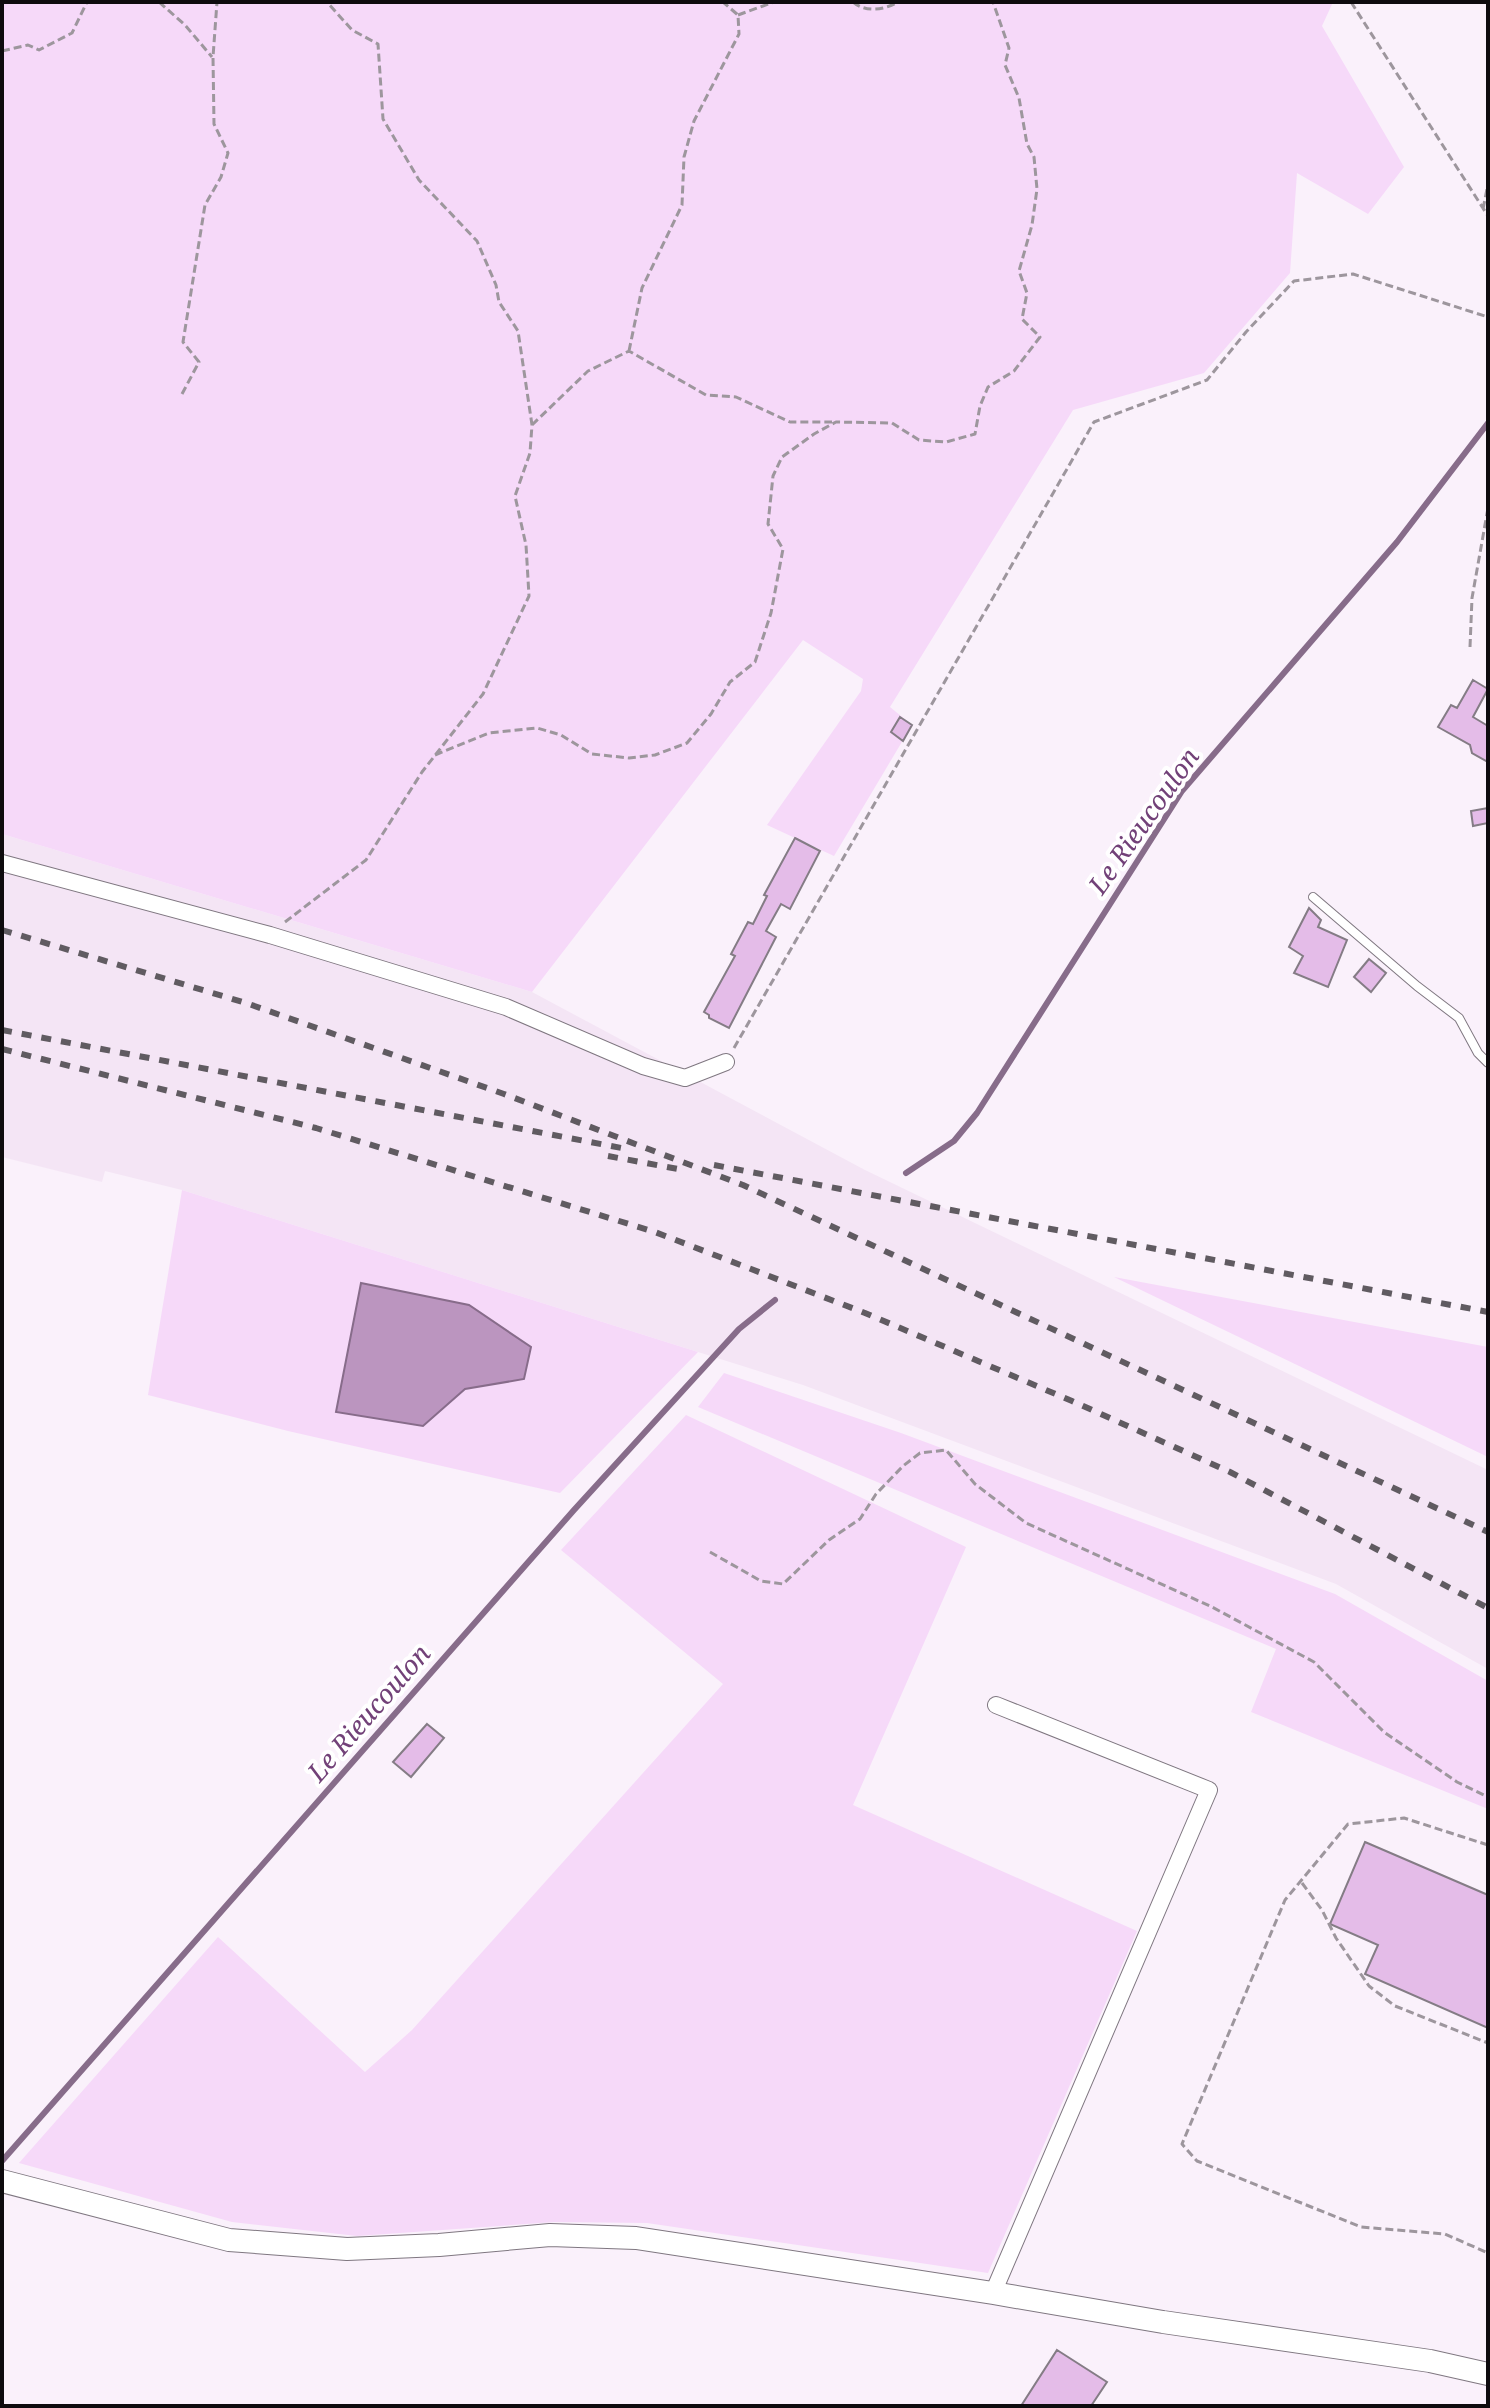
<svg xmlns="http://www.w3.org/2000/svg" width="1490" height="2408" font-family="'Noto Serif',serif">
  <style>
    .built { fill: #f4e5f5 }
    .green { fill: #f6d9f9 }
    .water { fill: #bb95bf; stroke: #876c8a; stroke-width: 2 }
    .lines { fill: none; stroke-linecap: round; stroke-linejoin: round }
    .stream { stroke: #876c8a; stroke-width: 6 }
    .building { fill: #e4bce8; stroke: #847c85; stroke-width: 2 }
    .lane-casing { stroke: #7f7780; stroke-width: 10 }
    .street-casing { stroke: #7f7780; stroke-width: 18 }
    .secondary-casing { stroke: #7f7780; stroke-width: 24 }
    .path { stroke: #9d969d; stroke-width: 3; stroke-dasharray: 8 4; stroke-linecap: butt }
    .lane { stroke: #fff; stroke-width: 8 }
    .street { stroke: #fff; stroke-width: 16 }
    .secondary { stroke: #fff; stroke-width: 22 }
    .rail { stroke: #605b61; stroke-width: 6; stroke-dasharray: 10 10; stroke-linecap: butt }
    .labels { text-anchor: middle; stroke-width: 8; stroke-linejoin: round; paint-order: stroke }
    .water-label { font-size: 26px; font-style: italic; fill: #724178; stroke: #fff }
  </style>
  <rect width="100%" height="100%" fill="#faf1fb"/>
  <path class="built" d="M2,834L532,992L865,1170L1488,1470V1669L1336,1584L803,1385L182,1190L105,1171L102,1182L2,1157Z"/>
  <path class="green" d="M2,2H1333L1322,26L1404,167L1368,214L1297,173L1290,273L1204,373L1073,410L890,707L912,725L834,856L767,825L861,691L863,679L803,640L532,992L2,834Z
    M182,1190L698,1352L560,1493L288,1431L148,1395Z
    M1114,1277L1488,1347V1457Z
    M724,1373L901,1433L1335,1594L1488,1681V1809L1251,1712L1276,1649L698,1407Z
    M686,1415L966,1547L853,1805L1137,1931L988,2273L647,2223L554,2222L357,2236L232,2222L19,2163L218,1937L365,2072L412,2030L723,1684L561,1550Z"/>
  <path class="water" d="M361,1283L469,1305L531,1347L524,1379L465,1389L423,1426L336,1412Z"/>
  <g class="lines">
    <path class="stream" d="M906,1173L954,1141L977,1113L1182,791L1397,542L1488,423
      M2,2161L574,1510L739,1329L775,1300"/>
  </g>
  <path class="building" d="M1473,680L1488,689L1473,717L1488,726V762L1472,753L1470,745L1438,727L1451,705L1457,708Z
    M900,717L912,725L903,741L891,732Z
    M1488,808V823L1473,826L1471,811Z
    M795,838L820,851L790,909L781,904L766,931L776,937L729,1028L709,1018V1015L704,1012L735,956L731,954L748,922L753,924L767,896L764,895Z
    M1309,908L1321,920L1318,927L1347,940L1328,987L1294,973L1303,956L1289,947Z
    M1369,959L1386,973L1371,992L1354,977Z
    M427,1724L444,1738L411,1777L393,1762Z
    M1365,1842L1488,1895V2028L1365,1974L1378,1945L1330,1924Z
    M1057,2350L1107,2382L1091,2406H1021Z"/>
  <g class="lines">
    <g class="lane-casing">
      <path id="lane" d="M1313,897L1417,986L1459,1018L1478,1053L1488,1063"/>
    </g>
    <g class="street-casing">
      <path id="street" d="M2,863L270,935L506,1007L643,1066L685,1078L726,1062
        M993,2293L1209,1790L996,1705"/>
    </g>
    <g class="secondary-casing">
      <path id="secondary" d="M2,2181L229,2240L347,2249L439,2245L550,2235L636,2238L993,2293L1163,2322L1430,2361L1488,2374"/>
    </g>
    <path class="path" d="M159,2L185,25L212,57
      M853,2C866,13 884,10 898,2
      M1351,2L1488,216
      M738,15L774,2
      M2,51L28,45L39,50L72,33L87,2
      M1483,209L1488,184
      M629,351L642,288L682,205L684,157L694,121L739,34L738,15L723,2
      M182,394L199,362L183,342L205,205L221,177L228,153L214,124L213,57L217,2
      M532,425L588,371L629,351L706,395L736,397L790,422H832
      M1470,647L1472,598L1488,508
      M435,755L489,733L537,728L561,735L592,754L629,758L655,755L687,743L711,714L730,682L755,662L771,613L783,549L768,524L773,476L782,457L814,434L836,422L892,423L919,440L946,442L975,434L980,406L988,387L1014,371L1040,337L1022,319L1027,293L1019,271L1032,225L1037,189L1034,157L1027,144L1019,98L1005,65L1009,48L993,2
      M285,922L366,860L422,772L483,694L529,596L526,545L515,496L530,453L532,425L518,331L499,302L496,285L477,241L419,180L383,119L378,44L352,30L327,2
      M734,1048L1094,422L1207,380L1246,332L1294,281L1353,274L1488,317
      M710,1552L761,1581L783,1584L829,1540L860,1519L876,1494L903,1466L920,1453L946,1450L975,1484L1026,1523L1212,1607L1314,1662L1384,1732L1457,1782L1488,1797
      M1488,1845L1404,1818L1348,1824L1285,1900L1182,2144L1197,2161L1361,2227L1445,2234L1488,2253
      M1302,1883L1322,1910L1336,1938L1369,1986L1395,2006L1488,2043"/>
    <use href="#lane" class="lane"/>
    <use href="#street" class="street"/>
    <use href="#secondary" class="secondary"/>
    <path class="rail" d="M2,930L246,1003L504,1094L743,1185L1488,1532
      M2,1030L627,1149
      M2,1049L316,1128L655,1232L865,1313L1072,1401L1230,1472L1488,1608
      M608,1156L678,1169
      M714,1165L1488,1312"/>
  </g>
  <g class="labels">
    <g class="water-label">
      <text transform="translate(1144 821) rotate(-55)" y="9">Le Rieucoulon</text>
      <text transform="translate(369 1713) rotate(-49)" y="9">Le Rieucoulon</text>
    </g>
  </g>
  <rect width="1490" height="2408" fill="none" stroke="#0e0b0e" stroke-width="8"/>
</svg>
